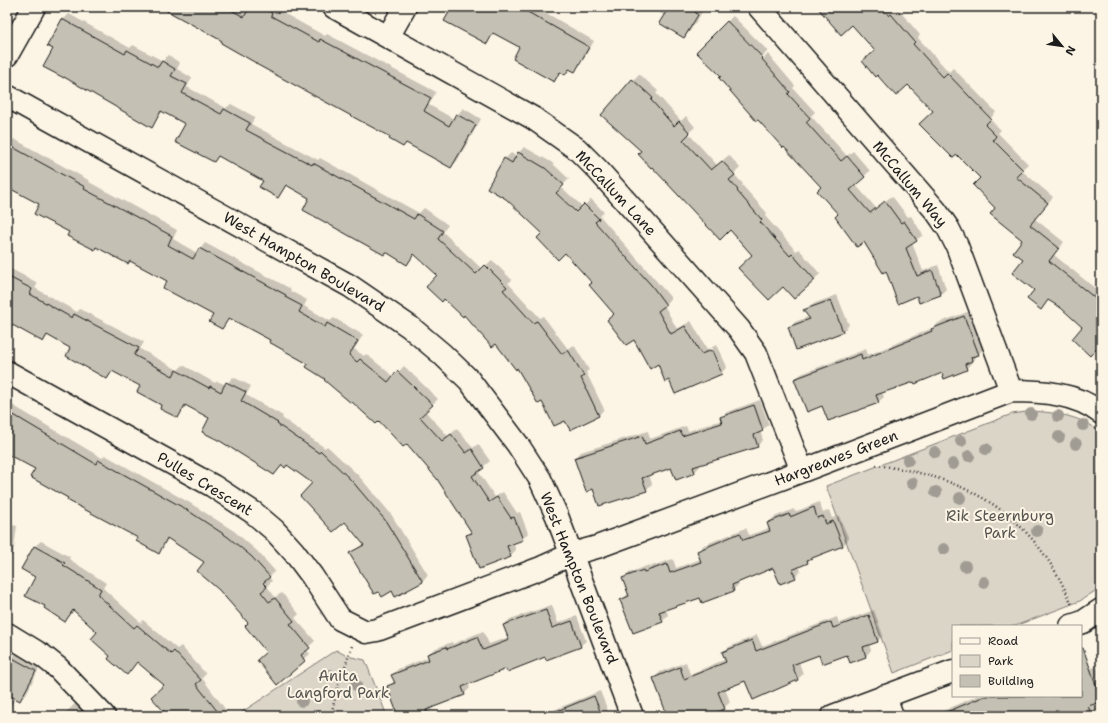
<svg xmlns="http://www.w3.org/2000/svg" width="1108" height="723" font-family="'Shantell Sans',sans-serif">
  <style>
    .green { fill: #dbd5c8; stroke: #7c7872 }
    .shadow { fill: #0003 }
    .building { fill: #c4c0b3; stroke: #1c1c1c }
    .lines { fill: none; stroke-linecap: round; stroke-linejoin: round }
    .minor-casing { stroke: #1c1c1c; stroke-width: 25 }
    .path { stroke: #1c1c1c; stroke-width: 2.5; stroke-dasharray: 1 3; stroke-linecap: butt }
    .minor { stroke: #fcf5e5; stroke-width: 22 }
    .tree { fill: #a09c93 }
    .labels { text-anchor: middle; stroke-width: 4; stroke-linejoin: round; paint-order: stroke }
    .street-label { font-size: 15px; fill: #1c1c1c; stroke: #fcf5e5 }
    .park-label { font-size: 15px; fill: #555450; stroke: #fcf5e5 }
  </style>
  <rect width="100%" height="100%" fill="#fcf5e5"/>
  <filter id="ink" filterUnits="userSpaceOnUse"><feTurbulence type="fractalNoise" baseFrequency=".025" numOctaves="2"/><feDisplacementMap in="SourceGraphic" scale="8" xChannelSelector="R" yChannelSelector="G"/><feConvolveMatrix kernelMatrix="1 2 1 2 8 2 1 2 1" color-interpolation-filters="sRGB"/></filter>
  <g filter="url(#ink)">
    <path class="green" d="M1033,411C1057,413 1082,416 1101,433V587L1080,601L1015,626H953V650L894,673L826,486L1012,414Z
      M336,650L347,656L365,660L387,716H236Z"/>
    <path class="shadow" d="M162,7H277L276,9L325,36L327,34L436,92L429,105L454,119L463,108L481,119L457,161L451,167L406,142L392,137Z
      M453,7H536L594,41L580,65L574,71L570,68L565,74L561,72L554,81L520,46L495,32L487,43Z
      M649,7H702L704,9L690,31L684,37L665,16Z
      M818,7H892L895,11L898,9L920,35L918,38L949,72L953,68L996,112L990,119L1001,130L998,133L1028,164L1021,170L1053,197L1035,219L1064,242L1054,255L1101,293V347L1084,327L1062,307L1049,299L1041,308L1024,259V240L997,208L982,178L934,111L908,83L869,56L875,50L852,24Z
      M69,14L130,48L133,45L163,61L168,55L180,63L177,69L192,78L187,87L226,108L231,104L255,117L251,124L318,160L320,158L419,213L424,208L448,225L443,232L482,269L492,260L512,280L508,283L540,318L543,316L568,349L574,345L589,370L586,372L604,409L599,415L570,429L565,419L543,400L518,367L439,275L416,253L407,264L387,251L384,254L310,197L287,184L278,197L264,180L219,156L214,161L187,124L163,111L151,126L54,48L63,20Z
      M733,16L768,51L757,62L759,63L768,54L795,86L793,88L815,112L811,116L847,156L853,151L870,171L855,184L876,208L892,196L908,217L911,216L923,235L912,243L923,271L938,265L946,289L941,294L917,295L886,270L864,240L839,214L822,187L723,76L697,52Z
      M639,74L658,91L656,93L681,121L686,116L695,127L688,133L717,165L729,155L740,168L734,174L743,184L742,185L767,213L765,216L796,251L799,249L820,274L794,298L730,229L643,151L633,80Z
      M14,139L90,181L89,182L177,230L173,239L197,253L205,243L291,289L290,291L307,300L304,306L330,321L334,318L363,335L354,349L364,356L366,354L394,377L404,366L438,399L425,411L448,436L457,429L473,448L478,444L490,461L478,471L495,497L503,492L517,513L520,512L528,533L522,539L513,543L516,550L510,556L467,535L472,531L438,478L407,442L309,364L271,340L230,317L222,328L214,314L168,280L131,260L128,263L97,246L95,249L70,232L41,204L7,185V146Z
      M524,147L551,162L569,179L561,187L583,207L591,199L604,212L600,216L671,298L664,305L677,329L691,321L707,349L710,348L720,372H722L712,347L717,345L727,367L721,373L669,379L658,363L634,338L593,283L565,252L544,233L505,159L511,153L516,156Z
      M7,267L38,283L35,288L77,312L80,309L144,342L140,349L178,370L183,365L215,383L217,381L226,385L233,377L251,386L246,395L283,416L282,418L325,448L327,446L358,475L391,514L428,575L422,581L396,596L392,590L351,553L364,543L314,483L287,464L283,465L274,474L211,418L187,405L177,417L141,386L113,371L107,378L72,347L49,334L43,341L7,322Z
      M837,295L849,325L843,331L797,348L789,328L795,322L810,316L805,311L810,305Z
      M970,311L984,348L966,369L943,372L882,392L884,397L878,402L823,405L795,379L801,374L866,349L868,355L935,327L938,323Z
      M760,400L769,425L760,431L763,440L757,446L700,464V466L695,472L672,466L649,474L652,484L646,490L594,488L575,458L581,452L648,431L650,439L686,426L688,431L722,420L721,418L727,412Z
      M7,402L102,458L105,455L190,503L234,531L257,551L275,571L269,577L272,581L267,586L275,597L282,593L299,614L295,618L315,641L306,649L310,654L277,683L267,652L249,622L206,561L169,538L158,552L139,538L70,497L36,469L7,453Z
      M819,502L823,513L829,510L832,518L839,516L849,539L843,545L813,557L807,562L799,566L801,571L795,577L774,567L738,581L739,584L733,590L700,596L666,608L668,615L662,621L621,600L629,593L623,579L629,573L649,565V567L673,559L676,568L701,559L698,551L704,545L746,528L749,535L770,528L768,523L774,517L794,509L795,512Z
      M7,524L17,526L13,555L7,560Z
      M41,541L70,557L69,559L106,583L103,588L141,623L143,620L177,649L181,646L206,674L202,678L228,713L224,716H167L152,697L165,685L138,661L111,656L98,632L74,610L65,621L46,606L36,577L23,569L35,546Z
      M552,605L558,623L577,616L586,641L580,646L507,668L468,684L470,688L464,694L432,707L433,708L427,714L423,716H400L388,687L395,680L392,675L398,669L429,657L428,655L434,649L452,642L453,644L483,631L489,644L509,637L504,625L510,619Z
      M874,610L883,635L878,641L869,644L871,650L866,656L820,654L799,662L803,674L797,680L746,679L725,688L730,702L724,708L703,716H682L679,709L654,678L660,672L686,662L690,674L726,659L723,653L729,647L757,635L762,646L837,617L839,623Z
      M17,652L41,665L26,694L20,700L16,697L7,713V665Z
      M1097,666L1101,677V701L1095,703L1097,710L1090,716H938L943,711L977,696H1081V667L1084,671Z
      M600,691L610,716H539Z
      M77,702L90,716H62Z"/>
    <path class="building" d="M160,7H226L244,17L250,7H261L272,13L271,16L319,42L320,39L431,98L424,111L449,126L456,114L476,125L451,168L406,143L403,147L389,139L390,137L256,64V63L221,43L222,41Z
      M452,7H519L589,47L575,72L569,69L565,75L560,72L554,82L513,59L519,47L493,33L487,44L444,21Z
      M669,7H690L698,15L684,38L659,23Z
      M817,7H881L889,16L891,14L915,42L913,44L943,77L947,73L991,119L985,125L996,136L993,140L1023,170L1016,177L1048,203L1030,225L1059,248L1049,261L1101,303V343L1090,356L1072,339L1082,327L1061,308L1048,300L1041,310L1027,299L1034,290L1012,273L1023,259L1013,252L1022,240L990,214L995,208L973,185L980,178L957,155L953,158L919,124L933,111L908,85L896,96L877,75L875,77L862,61L875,51L852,25L841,35Z
      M62,19L125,54L127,50L158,67L162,61L175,69L171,76L187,84L182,93L221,114L224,109L250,123L246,130L312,165L313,163L414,219L417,214L443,231L438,239L476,274L485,265L507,287L503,290L533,323L537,321L562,354L568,350L584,376L581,378L599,416L570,430L565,421L554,426L542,402L538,404L517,368L516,370L496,344L492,347L464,315L463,317L444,299L442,302L426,287L437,275L414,254L407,265L386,252L384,255L303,210L309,198L286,185L278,198L259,187L263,181L218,156L214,162L175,142L185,124L161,111L152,128L64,77V78L43,67L53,49L47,46Z
      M727,21L763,58L762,59L790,92L788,94L810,118L806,122L841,161L847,156L865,177L850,190L870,213L885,201L901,223L904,221L917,241L906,248L917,276L932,270L941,295L919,303L917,296L898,304L886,271L883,273L864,242L857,247L835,217L838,214L817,191L821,187L784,147L783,148L758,120L756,121L719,78L721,76L696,52Z
      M632,79L653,98L651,100L674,126L679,121L690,133L683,140L711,170L722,161L735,175L729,180L738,190L737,191L762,220L760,222L790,256L792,254L815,280L794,299L783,287L769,300L738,268L752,255L730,230L720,240L652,167L651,168L638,154L641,151L601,115Z
      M7,144L85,187L84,189L172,236L168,245L193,259L199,248L286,295L285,297L302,306L299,312L325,327L327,323L358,341L349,355L357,362L360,359L388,382L397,371L433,405L420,417L442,441L451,434L466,453L472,449L484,468L472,476L489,502L497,497L511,518L514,517L523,540L507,546L511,557L479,569L466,535L472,533L437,479L407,444L403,447L379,421L376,424L352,402L351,403L324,380L325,379L306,367L308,364L269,342L270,340L229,318L222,329L209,322L213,315L163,288L167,281L130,261L128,264L96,247L95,250L67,236L69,232L34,214L39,204L7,187Z
      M518,152L545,168L564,185L556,193L576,212L584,204L599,219L595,222L652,286L666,305L658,311L671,334L685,326L701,354L712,350L722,374L675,394L669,380L665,382L658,364L650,369L634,340L626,345L607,320L614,314L589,285L592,283L565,253L558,260L537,238L542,233L506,199L487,188L504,158L512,163Z
      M7,276L32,289L30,294L72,318L74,314L139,348L134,355L173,376L176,370L209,388L210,386L221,392L226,382L246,392L241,401L278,423L277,424L319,453L321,451L352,481L385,520L423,582L395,597L392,591L382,597L379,592L374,594L349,553L364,545L345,522L333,532L300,496L312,483L287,465L285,468L282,465L274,475L220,441L202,432L209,418L185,405L178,418L160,409L161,405L137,392L140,386L112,371L107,379L66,356L70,348L47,335L43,342L7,322Z
      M831,300L843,332L796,350L788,327L810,319L803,310Z
      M964,316L979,355L971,357L972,361L965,364L967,370L944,379L942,373L915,384L914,382L876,395L879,403L828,421L822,406L807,412L794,379L861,354L862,360L932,331L931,329Z
      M754,405L763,431L754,435L758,447L693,467L695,473L676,480L671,468L642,478L647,491L599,506L593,489L586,492L574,458L642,436L645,444L680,431L682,436L722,423L720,417Z
      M7,411L96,464L98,460L184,508L228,537L252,557L270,577L263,583L267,587L261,592L269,602L275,598L294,621L290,624L310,648L301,655L305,661L277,685L257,660L266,652L245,626L248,623L219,590L197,571L204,562L167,538L159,554L136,541L138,538L67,500L68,498L30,477L35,469L7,454Z
      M814,507L817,518L823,516L826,524L833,521L843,546L807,560L808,563L792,570L796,578L780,584L773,568L732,585L734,591L702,603L700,598L659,612L663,622L633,633L620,600L629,596L622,578L643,570L644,572L667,564L670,573L701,562L697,551L740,533L743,540L770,531L767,523L789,514L790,517Z
      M34,546L65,563L63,565L101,589L98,595L134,628L137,625L171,654L174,651L201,680L196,684L221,716H168L151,697L164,685L137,662L127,675L108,659L110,656L91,639L97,632L73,610L65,622L44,608L45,606L25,596L35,577L21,569Z
      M546,610L552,628L572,621L581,647L546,660L545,657L507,672L506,669L462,687L465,695L426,710L428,716H398L387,686L395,683L391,675L429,660L427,654L446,647L447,649L477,637L483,650L509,640L503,625Z
      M869,615L878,642L863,647L866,657L850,663L847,655L822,664L819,655L792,665L798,680L753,700L745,681L718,692L725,709L707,716H681L679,711L667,715L653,678L680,667L684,679L726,662L722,652L752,640L756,651L831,622L833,628Z
      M1081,648H1083L1101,699V702L1088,706L1092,716H937L985,696H1081Z
      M7,655L36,671L20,701L7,694Z
      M594,696L602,716H547V715Z"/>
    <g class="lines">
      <g class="minor-casing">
        <path id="minor" d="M334,7L533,118L577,149L598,170L739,329L756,353L802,471
          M759,7L936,211L948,228L957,246L1011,391
          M388,37L405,7
          M7,55L34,7
          M7,96L350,286L410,327L442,354L469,380L518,445L540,479L557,516L632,716
          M7,372L213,486L254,513L274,530L294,552L312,576L340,619L366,632L377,630L541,568L572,554L597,547L802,471L1011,391C1041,391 1076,393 1101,413
          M1071,626L1083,622L1101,610
          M7,634L43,656L58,668L104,716
          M885,696L892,716
          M833,716L953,671"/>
      </g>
      <path class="path" d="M876,465C970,477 1034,515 1072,605
        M331,716L336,693L352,646"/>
      <use href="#minor" class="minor"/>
    </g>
    <g class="tree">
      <circle cx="1031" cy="414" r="6"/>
      <circle cx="1058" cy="416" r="6"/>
      <circle cx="1083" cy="425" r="6"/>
      <circle cx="1059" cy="437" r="6"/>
      <circle cx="961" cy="441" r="6"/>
      <circle cx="1076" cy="444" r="6"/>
      <circle cx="986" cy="449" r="6"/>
      <circle cx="935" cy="452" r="6"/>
      <circle cx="969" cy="456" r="6"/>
      <circle cx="908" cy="460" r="6"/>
      <circle cx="953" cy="464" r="6"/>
      <circle cx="912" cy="483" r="6"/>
      <circle cx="936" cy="492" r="6"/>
      <circle cx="960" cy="498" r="6"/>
      <circle cx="1037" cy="531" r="6"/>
      <circle cx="944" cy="549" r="6"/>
      <circle cx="965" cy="566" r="6"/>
      <circle cx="984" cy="582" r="6"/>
      <circle cx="330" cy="675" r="6"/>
      <circle cx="356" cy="685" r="6"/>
      <circle cx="302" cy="701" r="6"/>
    </g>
  </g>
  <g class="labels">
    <g class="street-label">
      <text transform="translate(910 184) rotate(50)" y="5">McCallum Way</text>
      <text transform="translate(616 193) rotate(47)" y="5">McCallum Lane</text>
      <text transform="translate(304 262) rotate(30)" y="5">West Hampton Boulevard</text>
      <text transform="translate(836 458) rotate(-21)" y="5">Hargreaves Green</text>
      <text transform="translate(205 484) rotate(31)" y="5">Pulles Crescent</text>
      <text transform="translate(579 578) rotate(68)" y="5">West Hampton Boulevard</text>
    </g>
    <g class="park-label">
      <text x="1000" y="521">Rik Steernburg<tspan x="1000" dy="17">Park</tspan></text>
      <text x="338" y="681">Anita<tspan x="338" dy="17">Langford Park</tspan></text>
    </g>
  </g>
  <rect width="1108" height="723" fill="none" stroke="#fcf5e5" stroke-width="24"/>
  <rect x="12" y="12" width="1084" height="699" fill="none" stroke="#1c1c1c" stroke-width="1.5" filter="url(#ink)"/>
  <rect x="952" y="625" width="130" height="72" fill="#fcf5e5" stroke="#a29e95"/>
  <rect x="960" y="638" width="20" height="6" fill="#fcf5e5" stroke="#a29e95"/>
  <text x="988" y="645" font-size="12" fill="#1c1c1c">Road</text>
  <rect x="960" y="655" width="20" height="12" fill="#dbd5c8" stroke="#a29e95"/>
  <text x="988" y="665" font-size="12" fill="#1c1c1c">Park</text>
  <rect x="960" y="675" width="20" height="12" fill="#c4c0b3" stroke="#a29e95"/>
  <text x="988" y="685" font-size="12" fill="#1c1c1c">Building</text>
  <g transform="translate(1062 46) rotate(119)" stroke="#fcf5e5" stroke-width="3" paint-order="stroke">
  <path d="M0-3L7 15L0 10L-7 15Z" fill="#1c1c1c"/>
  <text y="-6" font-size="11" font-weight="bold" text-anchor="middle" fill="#1c1c1c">N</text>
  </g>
</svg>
